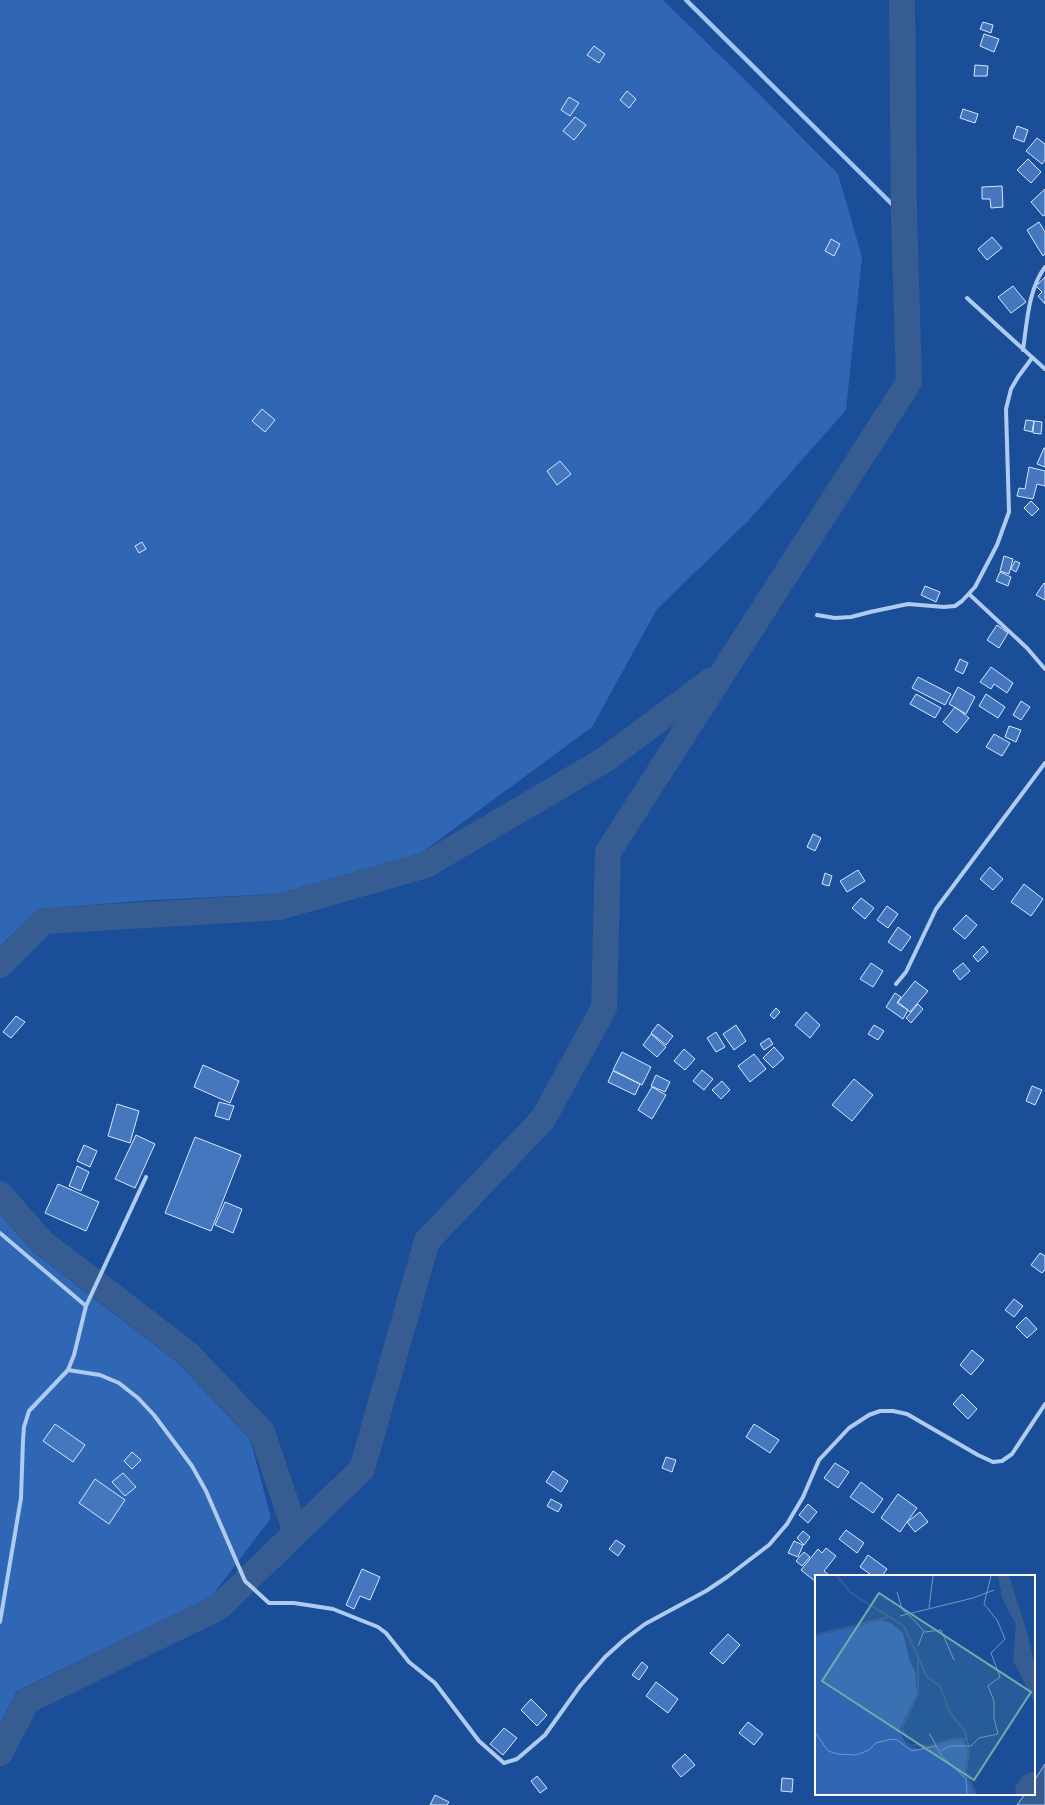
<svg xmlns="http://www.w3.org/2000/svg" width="1045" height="1805" font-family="'Sofia Sans Condensed',sans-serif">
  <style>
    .green { fill: #2f67b5 }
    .water { fill: #375c92; stroke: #a3c5f2 }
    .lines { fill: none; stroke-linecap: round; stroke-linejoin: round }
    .stream { stroke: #a3c5f2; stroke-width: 4.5 }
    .river { stroke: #375c92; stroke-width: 26 }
    .building { fill: #4477be; stroke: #d7e6fb }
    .street { stroke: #b0cbf0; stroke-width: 4 }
    .inset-river { fill: none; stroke: #375c92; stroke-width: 2 }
    .inset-road { fill: none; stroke: #7695c1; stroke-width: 1 }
    .view { fill: #6fada8; fill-opacity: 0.15; stroke: #6fada8; stroke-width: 2 }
    .inset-edge { fill: none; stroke: #fff; stroke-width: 2 }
  </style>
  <rect width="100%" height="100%" fill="#1b4e98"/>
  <path class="green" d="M0,0H663L742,77L838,174L862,257L846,410L748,521L657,609L592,727L421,853L277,894L152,900L38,909L0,946Z
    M0,1214L33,1252L178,1363L250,1439L271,1518L212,1596L17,1691L0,1724Z"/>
  <path class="water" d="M1045,1764V1805H1017L1025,1794H1034V1781Z"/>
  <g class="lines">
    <path class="stream" d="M686,0L904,216"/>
    <path class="river" d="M0,965L44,921L279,907L426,865L606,759L712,680
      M0,1194L42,1242L187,1353L262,1432L296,1533
      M0,1753L27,1701L219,1607L362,1469L427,1241L543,1119L604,1008L608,852L909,382L904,216L902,0"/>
  </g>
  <path class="building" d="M983,22L993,25L991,33L980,29Z
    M984,34L999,39L994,52L980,46Z
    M594,46L605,54L599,63L587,55Z
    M975,65L988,66L987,76H974Z
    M627,91L636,99L629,108L620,100Z
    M569,97L579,103L570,116L561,110Z
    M963,109L978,114L975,123L960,118Z
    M575,117L586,125L574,140L563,131Z
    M1017,126L1028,130L1024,142L1013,138Z
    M1037,138L1045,144V160L1042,164L1026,151Z
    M1028,159L1041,172L1031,183L1017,170Z
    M1002,186L1003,207L991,208L990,199H982V187Z
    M1045,189V215L1043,216L1031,202Z
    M1039,222L1045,232V254L1043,256L1027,230Z
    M992,237L1002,248L987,260L978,249Z
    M831,239L840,244L834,256L825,251Z
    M1045,277V304L1038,296L1042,292L1036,286Z
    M1013,286L1026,302L1011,313L998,297Z
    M262,409L275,420L265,432L252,421Z
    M1026,420L1034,421L1032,432L1024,430Z
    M1034,421L1042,422L1041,434L1033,433Z
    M1044,448H1045V467L1037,464Z
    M560,461L571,474L557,485L547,471Z
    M1029,467L1045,471V486L1037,484L1033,499L1017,496L1019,488L1025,489Z
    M1031,501L1039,509L1032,516L1024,508Z
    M142,542L146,549L139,553L135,546Z
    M1004,556L1013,559L1009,574L1000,571Z
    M1015,561L1020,563L1016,572L1011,569Z
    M1000,572L1011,577L1008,586L996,581Z
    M1044,583L1045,584V600L1036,595Z
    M925,586L940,592L936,602L921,595Z
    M997,625L1008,633L999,648L987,640Z
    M960,659L968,663L963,674L955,670Z
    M991,667L1013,683L1007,693L994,684L991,689L980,682Z
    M918,677L951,694L945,705L912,688Z
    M958,687L975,697L966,714L949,704Z
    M916,694L941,708L935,718L910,704Z
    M986,694L1005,707L998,718L979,706Z
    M1021,701L1030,707L1021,720L1013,715Z
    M955,707L969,718L957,733L943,722Z
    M1009,726L1021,730L1016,742L1005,737Z
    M994,734L1010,743L1002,756L986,747Z
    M813,834L821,838L815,851L807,847Z
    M990,867L1003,879L993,890L980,879Z
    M858,870L865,881L847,892L840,881Z
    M825,873L832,876L829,886L822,884Z
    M1024,884L1043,899L1031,916L1011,902Z
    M861,898L874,908L865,919L852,908Z
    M887,906L898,914L888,928L877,920Z
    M966,915L977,925L965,939L953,929Z
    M898,927L911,937L901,951L888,942Z
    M983,946L988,952L978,962L973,956Z
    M871,963L883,971L873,987L860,979Z
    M963,963L970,971L960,980L953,971Z
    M915,981L928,991L910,1012L898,1002Z
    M895,993L901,997L897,1003L908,1010L903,1019L886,1007Z
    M918,1004L923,1009L911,1023L906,1018Z
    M776,1008L780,1012L774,1019L770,1015Z
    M806,1012L820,1025L810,1038L795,1025Z
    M16,1016L25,1022L11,1038L3,1032Z
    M658,1024L673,1036L666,1045L651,1033Z
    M736,1025L746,1041L734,1050L723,1034Z
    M874,1025L884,1031L878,1040L868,1034Z
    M716,1032L725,1047L716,1052L707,1038Z
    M651,1034L666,1047L657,1057L643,1045Z
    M769,1038L773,1044L764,1050L760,1044Z
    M774,1047L784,1058L773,1068L763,1058Z
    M684,1049L695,1059L685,1070L674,1061Z
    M622,1052L651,1067L642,1085L613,1070Z
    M754,1054L766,1069L750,1082L738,1066Z
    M203,1065L239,1081L230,1103L194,1087Z
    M702,1070L713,1079L704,1090L693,1081Z
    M613,1071L640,1084L635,1095L608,1082Z
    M656,1075L670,1082L665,1092L651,1086Z
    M854,1079L873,1095L852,1121L832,1105Z
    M722,1081L730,1090L721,1099L712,1090Z
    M1032,1086L1042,1090L1035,1105L1026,1101Z
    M652,1087L666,1095L652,1119L638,1110Z
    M219,1102L234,1106L229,1120L215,1116Z
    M117,1104L139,1111L130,1143L108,1136Z
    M136,1135L155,1144L135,1188L115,1179Z
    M195,1137L241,1155L211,1231L165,1213Z
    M84,1145L97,1151L90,1167L77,1161Z
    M77,1166L89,1172L81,1191L69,1186Z
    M58,1184L99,1202L86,1231L45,1213Z
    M225,1202L242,1209L233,1233L215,1225Z
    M1040,1253L1045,1256V1270L1042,1273L1031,1265Z
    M1014,1299L1023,1306L1014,1317L1005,1310Z
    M1026,1317L1037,1329L1027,1338L1016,1327Z
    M972,1350L984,1360L971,1375L960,1365Z
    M962,1394L977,1409L968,1419L953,1404Z
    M55,1424L85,1445L73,1462L43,1441Z
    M754,1424L779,1440L770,1453L746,1437Z
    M132,1452L141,1460L132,1469L124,1461Z
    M666,1457L676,1460L672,1472L662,1468Z
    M835,1463L849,1472L838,1488L824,1478Z
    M553,1471L568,1481L561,1492L546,1482Z
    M123,1473L136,1487L125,1496L112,1482Z
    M95,1479L125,1500L109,1524L79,1503Z
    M861,1482L883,1499L873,1513L850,1497Z
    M898,1494L917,1508L900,1532L881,1518Z
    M551,1499L562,1505L558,1512L547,1506Z
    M808,1504L817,1512L808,1523L799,1515Z
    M920,1512L928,1522L915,1532L907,1522Z
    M846,1530L864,1543L857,1553L839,1539Z
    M803,1531L810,1537L804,1545L797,1538Z
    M616,1540L625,1546L618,1556L609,1549Z
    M794,1541L803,1545L798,1557L788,1553Z
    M826,1548L836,1556L824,1571L829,1575L816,1576V1582L801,1570L818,1549L822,1553Z
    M804,1552L810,1557L802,1566L796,1561Z
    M868,1555L887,1569L882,1576H873L860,1567Z
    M362,1569L380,1577L370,1600L360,1596L354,1609L346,1605Z
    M728,1634L740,1645L723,1664L710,1653Z
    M642,1662L648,1667L639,1680L632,1675Z
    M656,1682L678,1699L668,1713L646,1696Z
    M531,1699L547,1715L537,1726L521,1710Z
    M748,1722L763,1734L754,1745L739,1733Z
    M504,1728L517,1738L503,1755L490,1744Z
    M685,1754L695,1765L681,1777L672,1766Z
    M537,1776L547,1788L540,1793L531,1781Z
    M782,1778L793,1779L792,1792L781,1791Z
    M435,1795L449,1802L447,1805H430Z"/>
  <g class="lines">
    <path class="street" d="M967,298L1045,369
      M1023,350C1027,323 1028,290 1045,267
      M969,594L1027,648L1045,669
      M817,615L835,618L851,617L870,612L908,604L944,607L955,606L962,601L975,587L997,545L1009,512L1006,409L1011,389L1018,377L1032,358
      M896,984L906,972L936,909L1045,763
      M0,1233L86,1306
      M68,1370L100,1375L119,1383L138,1398L154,1415L192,1466L206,1491L245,1581L269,1603H294L333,1609L378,1627L386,1633L409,1662L435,1683L479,1741L504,1763L517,1759L545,1735L580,1686L605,1657L625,1639L645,1624L706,1591L727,1577L769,1545L787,1524L803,1497L819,1460L849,1428L869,1415L880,1411H893L907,1414L978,1455L993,1462L1002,1461L1012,1454L1045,1404
      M0,1622L21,1498L23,1440L24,1427L29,1411L68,1370L74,1355L86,1306L146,1177"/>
  </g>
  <g transform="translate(815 1575)">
    <rect width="220" height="220" fill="#1b4e98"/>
    <path d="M67,45L76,48L88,58L94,84L100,96L102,118L85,153L87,161L93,171L103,174L142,164L149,166L153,176L150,197L160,219H0V61Z" fill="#2f67b5"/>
    <path d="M183,1H194L212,57L220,91V128L198,86L201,49L188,26ZM220,196V219H201L200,213L208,200Z" fill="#375c92"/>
    <path class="inset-river" d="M22,1L36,18L89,51L112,102L125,111L135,138L150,156L154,176L151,197L161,219M0,60L74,42M103,85V118L87,153L94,170L114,171L142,163L152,165"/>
    <path class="inset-road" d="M82,17L87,34L92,39M114,33L118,1M93,39L109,56L103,71M85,41L158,23L179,15M110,57L126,55L139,85M0,157L13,176L23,179L41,180L54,175L61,168L76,164L82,165L97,176L121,171M114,158L127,181L151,204L152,219M126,176L134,171H156L164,163L183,159L179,143V126L173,111L185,102L176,78L190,64L182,45L169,29L176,1"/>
    <path class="view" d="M64,18L216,117L159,205L7,106Z"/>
    <rect width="220" height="220" class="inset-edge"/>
  </g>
</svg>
